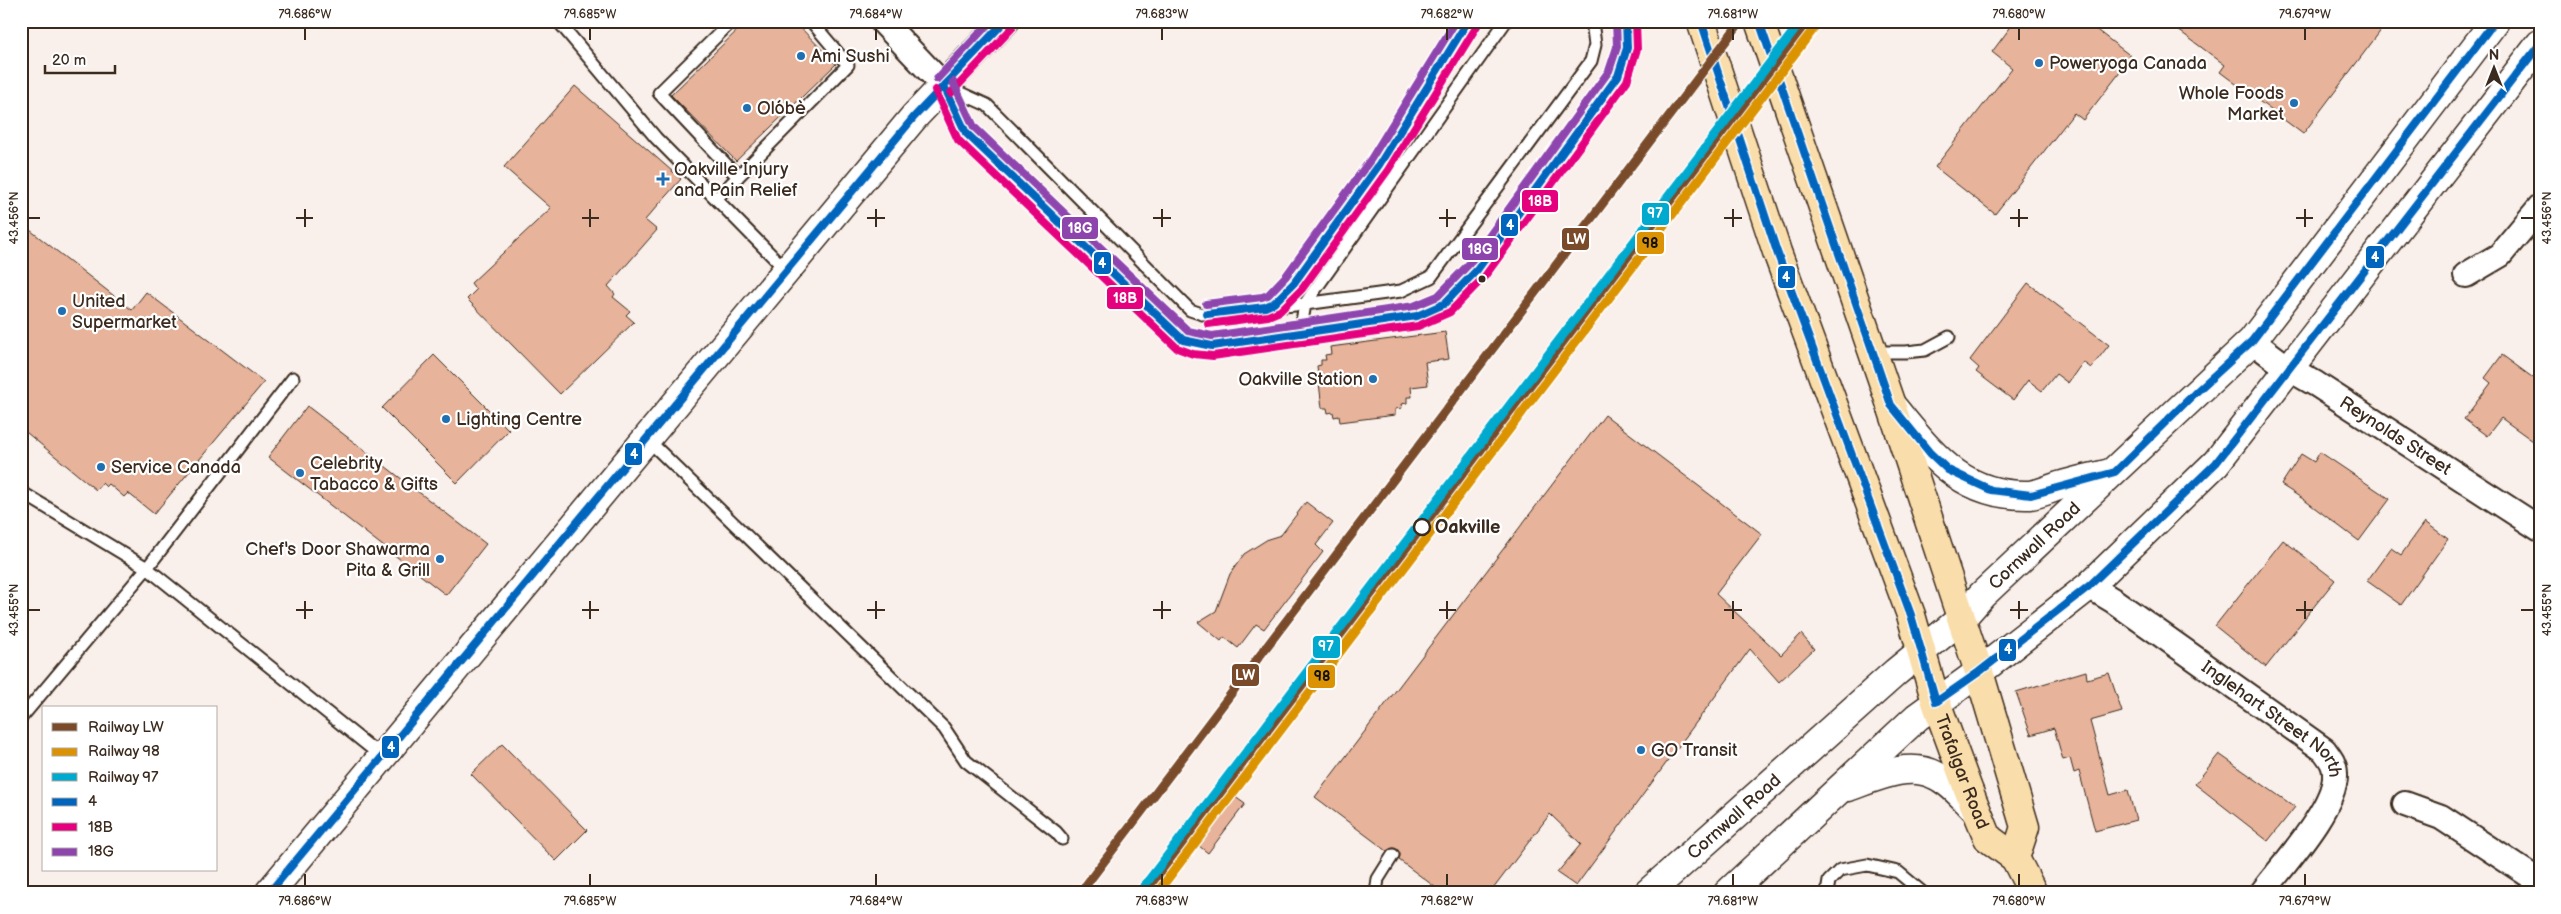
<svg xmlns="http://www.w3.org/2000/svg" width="2561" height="914" font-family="'Balsamiq Sans',sans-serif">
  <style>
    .building { fill: #e7b39a; stroke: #3b2a1e }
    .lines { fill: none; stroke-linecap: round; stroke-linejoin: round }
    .lane-casing { stroke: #3b2a1e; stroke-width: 15 }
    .street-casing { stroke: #3b2a1e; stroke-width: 28 }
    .secondary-casing { stroke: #3b2a1e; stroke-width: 31 }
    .primary-casing { stroke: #3b2a1e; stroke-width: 31 }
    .lane { stroke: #fff; stroke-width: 11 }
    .street { stroke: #fff; stroke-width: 24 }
    .secondary { stroke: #fff; stroke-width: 28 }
    .primary { stroke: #f9ddab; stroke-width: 28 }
    .bus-1-casing { stroke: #fff; stroke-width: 11 }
    .bus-2-casing { stroke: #fff; stroke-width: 11 }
    .bus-3-casing { stroke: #fff; stroke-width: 11 }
    .bus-1 { stroke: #0065bd; stroke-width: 8 }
    .bus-2 { stroke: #e5007d; stroke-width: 8 }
    .bus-3 { stroke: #8e44ad; stroke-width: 8 }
    .rail-1-casing { stroke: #fff; stroke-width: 12 }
    .rail-2-casing { stroke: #fff; stroke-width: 12 }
    .rail-3-casing { stroke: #fff; stroke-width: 12 }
    .rail-1 { stroke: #7a4b2a; stroke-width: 9 }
    .rail-2 { stroke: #db9304; stroke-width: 9 }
    .rail-3 { stroke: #00a9ce; stroke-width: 9 }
    .ticks { fill: none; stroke: #3b2a1e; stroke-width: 2 }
    .poi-dot { fill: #1f6fb2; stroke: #fff; stroke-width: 2 }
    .bus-dot { fill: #3b2a1e; stroke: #fff; stroke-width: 2 }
    .stop-dot { fill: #fff; stroke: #3b2a1e; stroke-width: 2.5 }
    .labels { text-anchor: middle; stroke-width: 4.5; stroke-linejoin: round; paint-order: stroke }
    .poi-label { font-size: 18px; fill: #3b2a1e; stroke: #fff; text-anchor: start }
    .street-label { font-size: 18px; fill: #3b2a1e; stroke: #fff }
    .stop-label { font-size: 18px; font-weight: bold; fill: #3b2a1e; stroke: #fff; text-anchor: start }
    .line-badge { stroke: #fff; stroke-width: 2 }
    .badge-label { font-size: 14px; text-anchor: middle; font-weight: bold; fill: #fff }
    .pale-badge-label { font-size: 14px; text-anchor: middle; font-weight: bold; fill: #111 }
    .neatline { fill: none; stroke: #3b2a1e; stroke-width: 2 }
    .ticks-label { font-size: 12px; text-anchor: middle; fill: #3b2a1e }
  </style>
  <rect width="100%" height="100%" fill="#faf0eb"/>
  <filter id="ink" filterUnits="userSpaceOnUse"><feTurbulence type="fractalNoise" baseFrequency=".02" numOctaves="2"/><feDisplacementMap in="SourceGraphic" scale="10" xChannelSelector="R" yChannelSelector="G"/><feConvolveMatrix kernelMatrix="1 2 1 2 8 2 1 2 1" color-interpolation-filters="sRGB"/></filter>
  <g filter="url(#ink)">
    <path class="building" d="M747,21H794L836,64L736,161L671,95Z
      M2015,21H2085L2132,57L2083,120L2074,113L1995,214L1935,167L2012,68L1992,52Z
      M2166,21H2388L2303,134L2220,72L2225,65Z
      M575,86L681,179L645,220L657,230L608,286L615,294L613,297L630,311L626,315L634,322L560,394L467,299L476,290L471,283L551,208L504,167Z
      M21,223L132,310L146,292L264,382L154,514L128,493L124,497L109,484L106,487L102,483L96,490L21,428Z
      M2028,283L2109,345L2091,368L2083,362L2068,383L2056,374L2042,391L2028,380L2013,400L1976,372L1979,368L1970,360Z
      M1445,332L1449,359L1425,362L1428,385L1411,387L1412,397H1407V403L1401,404L1402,408L1395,409V415L1340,422L1339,416L1334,417L1333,412L1328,413L1327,408H1322L1317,366L1321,365V360H1326L1325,355L1331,354L1330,347Z
      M434,355L509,430L457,483L382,408Z
      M2502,355L2540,383V446L2501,418L2487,436L2464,419L2491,383L2485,378Z
      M307,406L486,544L446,595L268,457Z
      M1605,415L1762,534L1716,594L1781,655L1801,634L1814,649L1779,682L1750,649L1576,886L1557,873L1581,844L1550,814L1490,893H1443L1399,860L1400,855L1397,849L1393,848L1387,851L1315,797Z
      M2320,452L2390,499L2359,541L2303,499L2281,485L2301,454L2314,462Z
      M1306,502L1333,523L1316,545L1323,552L1264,629L1256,624L1238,648L1224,637L1221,641L1198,622L1216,611L1230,574L1244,554L1268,539L1281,535Z
      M2425,522L2448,539L2401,605L2367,581L2391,548L2401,555Z
      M2283,540L2335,580L2266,667L2215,626Z
      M2086,671L2087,679L2109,673L2122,712L2090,721L2110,795L2128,790L2136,820L2095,831L2079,771L2074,773L2070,758L2063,760L2054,728L2031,735L2016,692Z
      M502,744L587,830L556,861L471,774Z
      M2219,754L2295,807L2268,841L2195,784Z
      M1231,794L1245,804L1208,853L1194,842Z"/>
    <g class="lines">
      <g class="lane-casing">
        <path id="lane" d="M558,21L656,138L786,270
          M732,21L659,93L738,177
          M944,86L966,133L1183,340L1195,344L1212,346L1417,316L1444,304L1477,270L1618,76L1627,48L1626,21
          M945,86L987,105L1190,310L1202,314L1305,304L1401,291L1431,277L1591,61L1595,45L1592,21
          M716,199L848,65L811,21
          M1267,307C1293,293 1309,262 1326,238C1377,168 1422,95 1468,21
          M1300,333L1305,304L1506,21
          M1873,352H1906L1925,350L1949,337
          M647,439L944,728L966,761L1056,832L1062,839
          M21,492L147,568L381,756
          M21,718L147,568L293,378
          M1376,893L1378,879L1393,855
          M1827,893L1829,881L1840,870L1867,865L1898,872L1923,893"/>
      </g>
      <g class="street-casing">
        <g id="street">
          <path d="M882,21L944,86"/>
          <path d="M2466,275L2500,255L2540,207"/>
          <path id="s1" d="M2252,341L2288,368L2316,384L2540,529"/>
          <path id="s2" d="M2089,586L2114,601L2324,750C2330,758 2335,764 2335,774C2337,806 2282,866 2262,893"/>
          <path d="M2405,804L2441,817L2540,882"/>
        </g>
      </g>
      <g class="secondary-casing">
        <g id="secondary">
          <path d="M1891,405C1931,453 1960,497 2030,495C2039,494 2050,489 2059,486C2076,481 2094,477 2111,473"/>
          <path d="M1848,787C1874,778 1908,761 1935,775C1951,782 1964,798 1976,810"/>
          <path d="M269,893L914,117L1005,21"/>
          <path id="s3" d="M1648,893L1896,672L1961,619L1982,595L2252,341L2495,21"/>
          <path d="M1728,893L1917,717L1979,672L2089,586L2216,463L2540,44"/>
        </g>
      </g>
      <g class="primary-casing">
        <g id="primary">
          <path id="s4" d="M1701,21L1777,252L1911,615L1936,702L1968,789L1988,838L2015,858L2033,893"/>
          <path d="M1759,21L1891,405L1979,672L2025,827L2015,858"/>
        </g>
      </g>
      <use href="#lane" class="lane"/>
      <use href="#street" class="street"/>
      <use href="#secondary" class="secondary"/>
      <use href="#primary" class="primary"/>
      <g class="bus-1-casing">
        <path id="bus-1" d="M1701,21L1777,252L1911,615L1936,702L1979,672L2089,586L2216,463L2540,44
          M1759,21L1891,405L1930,453L1948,470L1991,490L2031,495L2115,472L2195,393L2252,341L2495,21
          M944,86L966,133L1183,340L1212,346L1417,316L1444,304L1477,270L1618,76L1627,48L1626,21
          M1207,314L1265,307L1274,303L1294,283L1379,165L1468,21
          M269,893L914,117L1005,21"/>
      </g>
      <g class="bus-2-casing">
        <path id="bus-2" d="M935,90L958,140L1177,348L1193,354L1213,356L1418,326L1450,312L1485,276L1627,81L1637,49L1636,21
          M951,93L1012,28
          M1208,324L1268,316L1280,311L1302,289L1388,170L1477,26"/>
      </g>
      <g class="bus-3-casing">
        <path id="bus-3" d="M937,79L991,21
          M953,82L974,127L1188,331L1212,336L1414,306L1438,296L1469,264L1609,71L1617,47L1616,21
          M1206,304L1262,297L1268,295L1286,276L1371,159L1456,21"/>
      </g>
      <use href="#bus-1" class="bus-1"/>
      <use href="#bus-2" class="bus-2"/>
      <use href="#bus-3" class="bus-3"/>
      <g class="rail-1-casing">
        <path id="rail-1" d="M1080,893L1741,21
          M1144,893L1807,21"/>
      </g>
      <g class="rail-2-casing">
        <path id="rail-2" d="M1157,893L1815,27"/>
      </g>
      <g class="rail-3-casing">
        <path id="rail-3" d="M1139,893L1797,27"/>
      </g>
      <use href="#rail-1" class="rail-1"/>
      <use href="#rail-2" class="rail-2"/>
      <use href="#rail-3" class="rail-3"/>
    </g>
  </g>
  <path class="ticks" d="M305,28V40M590,28V40M876,28V40M1162,28V40M1447,28V40M1733,28V40M2019,28V40M2305,28V40M305,209V227M590,209V227M876,209V227M1162,209V227M1447,209V227M1733,209V227M2019,209V227M2305,209V227M28,218H40M296,218H313M582,218H599M867,218H885M1153,218H1171M1439,218H1456M1724,218H1742M2010,218H2028M2296,218H2313M2521,218H2534M305,601V619M590,601V619M876,601V619M1162,601V619M1447,601V619M1733,601V619M2019,601V619M2305,601V619M28,610H40M296,610H313M582,610H599M867,610H885M1153,610H1171M1439,610H1456M1724,610H1742M2010,610H2028M2296,610H2313M2521,610H2534M305,874V886M590,874V886M876,874V886M1162,874V886M1447,874V886M1733,874V886M2019,874V886M2305,874V886"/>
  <g class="poi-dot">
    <circle cx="801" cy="56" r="5"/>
    <circle cx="2039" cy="63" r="5"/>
    <circle cx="2294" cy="103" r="5"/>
    <circle cx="747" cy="108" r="5"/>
    <path d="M660.5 171.5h5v5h5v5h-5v5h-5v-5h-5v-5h5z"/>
    <circle cx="62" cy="311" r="5"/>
    <circle cx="1373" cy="379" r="5"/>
    <circle cx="446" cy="419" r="5"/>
    <circle cx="101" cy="467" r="5"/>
    <circle cx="300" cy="473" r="5"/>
    <circle cx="440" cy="559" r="5"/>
    <circle cx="1641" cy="750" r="5"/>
  </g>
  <circle class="bus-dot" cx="1482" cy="279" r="4.5"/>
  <circle class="stop-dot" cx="1422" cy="527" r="8"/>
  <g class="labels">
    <g class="poi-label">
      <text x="811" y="62">Ami Sushi</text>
      <text x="2049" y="69">Poweryoga Canada</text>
      <text x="2284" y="99" text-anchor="end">Whole Foods<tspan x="2284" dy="21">Market</tspan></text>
      <text x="757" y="114">Olóbè</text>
      <text x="674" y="175">Oakville Injury<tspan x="674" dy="21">and Pain Relief</tspan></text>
      <text x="72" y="307">United<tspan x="72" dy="21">Supermarket</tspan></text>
      <text x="1363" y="385" text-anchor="end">Oakville Station</text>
      <text x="456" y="425">Lighting Centre</text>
      <text x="310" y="469">Celebrity<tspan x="310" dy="21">Tabacco &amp; Gifts</tspan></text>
      <text x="111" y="473">Service Canada</text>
      <text x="430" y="555" text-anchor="end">Chef's Door Shawarma<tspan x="430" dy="21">Pita &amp; Grill</tspan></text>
      <text x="1651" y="756">GO Transit</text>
    </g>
    <g class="street-label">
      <text dy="6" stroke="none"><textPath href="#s1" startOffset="172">Reynolds Street</textPath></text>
      <text dy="6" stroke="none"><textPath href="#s3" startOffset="520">Cornwall Road</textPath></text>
      <text dy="6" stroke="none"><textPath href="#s2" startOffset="228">Inglehart Street North</textPath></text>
      <text dy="6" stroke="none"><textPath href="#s4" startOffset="795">Trafalgar Road</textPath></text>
      <text dy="6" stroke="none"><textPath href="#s3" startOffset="115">Cornwall Road</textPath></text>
    </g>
    <g class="stop-label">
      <text x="1435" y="533">Oakville</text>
    </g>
  </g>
  <g class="line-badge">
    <rect x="1521" y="189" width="38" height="24" rx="5" fill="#e5007d"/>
    <rect x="1641" y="202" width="29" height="24" rx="5" fill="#00a9ce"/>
    <rect x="1500" y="213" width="19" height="24" rx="5" fill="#0065bd"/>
    <rect x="1061" y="216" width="38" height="24" rx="5" fill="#8e44ad"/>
    <rect x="1561" y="227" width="29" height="24" rx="5" fill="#7a4b2a"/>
    <rect x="1636" y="231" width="29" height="24" rx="5" fill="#db9304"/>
    <rect x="1461" y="237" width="38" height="24" rx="5" fill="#8e44ad"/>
    <rect x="2365" y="245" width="20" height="24" rx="5" fill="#0065bd"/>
    <rect x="1093" y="251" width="19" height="24" rx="5" fill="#0065bd"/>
    <rect x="1777" y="265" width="19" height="24" rx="5" fill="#0065bd"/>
    <rect x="1106" y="286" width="38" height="24" rx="5" fill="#e5007d"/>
    <rect x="624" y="442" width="19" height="24" rx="5" fill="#0065bd"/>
    <rect x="1312" y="635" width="29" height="24" rx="5" fill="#00a9ce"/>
    <rect x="1998" y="638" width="19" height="24" rx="5" fill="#0065bd"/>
    <rect x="1231" y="663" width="29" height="24" rx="5" fill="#7a4b2a"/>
    <rect x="1307" y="664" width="29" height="25" rx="5" fill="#db9304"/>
    <rect x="381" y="735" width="19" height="24" rx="5" fill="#0065bd"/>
  </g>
  <g class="badge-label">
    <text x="1540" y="206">18B</text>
    <text x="1655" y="218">97</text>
    <text x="1510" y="230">4</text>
    <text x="1080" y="233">18G</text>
    <text x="1576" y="244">LW</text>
    <text x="1480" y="254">18G</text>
    <text x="2375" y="262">4</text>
    <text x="1102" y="268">4</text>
    <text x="1786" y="282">4</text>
    <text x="1125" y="303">18B</text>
    <text x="634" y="459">4</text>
    <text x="1326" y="651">97</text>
    <text x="2008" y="654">4</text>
    <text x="1245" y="680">LW</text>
    <text x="391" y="752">4</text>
  </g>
  <g class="pale-badge-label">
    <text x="1650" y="248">98</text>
    <text x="1322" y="681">98</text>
  </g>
  <rect width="2561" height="914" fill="none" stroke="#fff" stroke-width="55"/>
  <rect x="42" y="706" width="175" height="165" fill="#ffffff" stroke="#b1aaa5"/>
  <rect x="52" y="723" width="25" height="8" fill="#7a4b2a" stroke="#b1aaa5"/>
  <text x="88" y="732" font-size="15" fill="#3b2a1e">Railway LW</text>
  <rect x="52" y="748" width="25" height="8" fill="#db9304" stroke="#b1aaa5"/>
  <text x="88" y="756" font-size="15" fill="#3b2a1e">Railway 98</text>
  <rect x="52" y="773" width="25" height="8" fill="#00a9ce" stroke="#b1aaa5"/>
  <text x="88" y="782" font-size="15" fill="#3b2a1e">Railway 97</text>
  <rect x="52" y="798" width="25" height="8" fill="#0065bd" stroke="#b1aaa5"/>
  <text x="88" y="806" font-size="15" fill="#3b2a1e">4</text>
  <rect x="52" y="823" width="25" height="8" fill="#e5007d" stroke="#b1aaa5"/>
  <text x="88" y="832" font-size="15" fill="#3b2a1e">18B</text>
  <rect x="52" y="848" width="25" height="8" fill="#8e44ad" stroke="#b1aaa5"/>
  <text x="88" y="856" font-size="15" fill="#3b2a1e">18G</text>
  <g transform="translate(2494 68)" stroke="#ffffff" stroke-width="4" paint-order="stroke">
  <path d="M0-4L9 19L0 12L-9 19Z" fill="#3b2a1e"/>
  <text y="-8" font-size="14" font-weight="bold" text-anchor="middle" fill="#3b2a1e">N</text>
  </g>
  <path d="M45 65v8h70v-8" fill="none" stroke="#3b2a1e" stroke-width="2.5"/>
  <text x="52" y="65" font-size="15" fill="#3b2a1e" stroke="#ffffff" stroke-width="4" paint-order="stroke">20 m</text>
  <rect x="28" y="28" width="2506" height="858" class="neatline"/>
  <g class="ticks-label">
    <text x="305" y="18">79.686°W</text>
    <text x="590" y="18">79.685°W</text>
    <text x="876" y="18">79.684°W</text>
    <text x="1162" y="18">79.683°W</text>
    <text x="1447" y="18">79.682°W</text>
    <text x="1733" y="18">79.681°W</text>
    <text x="2019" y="18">79.680°W</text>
    <text x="2305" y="18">79.679°W</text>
    <text transform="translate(14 218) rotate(-90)" y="4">43.456°N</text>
    <text transform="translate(2547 218) rotate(-90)" y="4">43.456°N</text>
    <text transform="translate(14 610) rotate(-90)" y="4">43.455°N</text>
    <text transform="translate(2547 610) rotate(-90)" y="4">43.455°N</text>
    <text x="305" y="905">79.686°W</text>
    <text x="590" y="905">79.685°W</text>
    <text x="876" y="905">79.684°W</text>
    <text x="1162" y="905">79.683°W</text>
    <text x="1447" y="905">79.682°W</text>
    <text x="1733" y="905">79.681°W</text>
    <text x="2019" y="905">79.680°W</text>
    <text x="2305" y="905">79.679°W</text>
  </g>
</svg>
